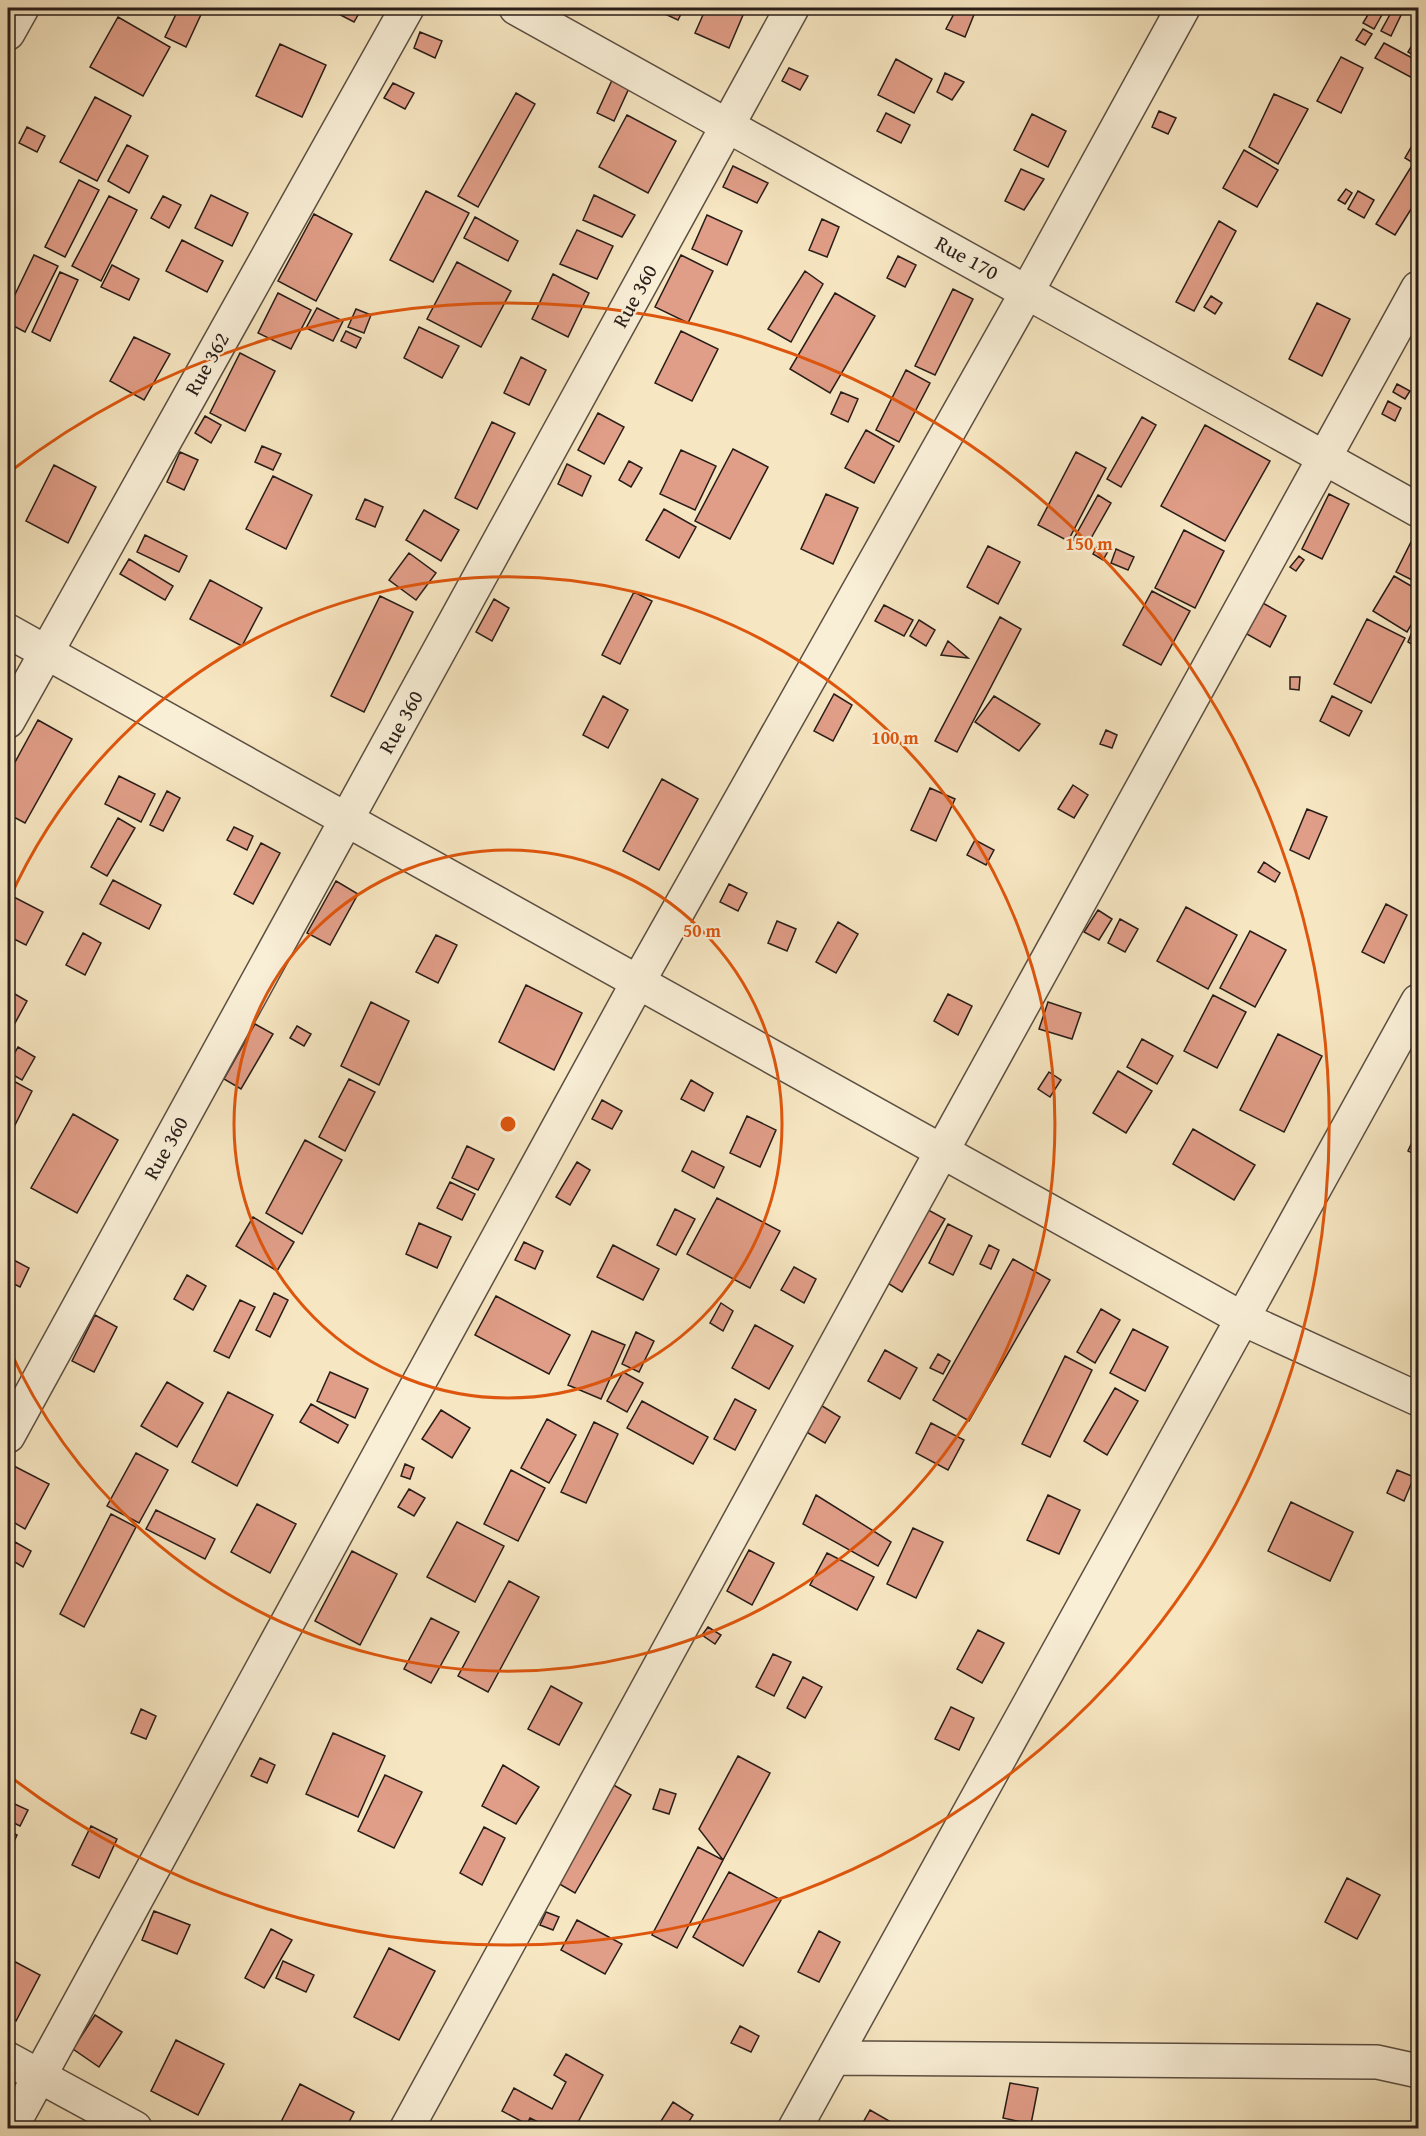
<svg xmlns="http://www.w3.org/2000/svg" width="1426" height="2136" font-family="'Gentium Book Plus',serif">
  <style>
    .building { fill: #e09d87; stroke: #281d18; stroke-width: 1.5 }
    .lines { fill: none; stroke-linecap: round; stroke-linejoin: round }
    .minor-casing { stroke: #5c4f42; stroke-width: 36 }
    .minor { stroke: #f9efd7; stroke-width: 33 }
    .ring { fill: none; stroke: #de560d; stroke-width: 3 }
    .labels { text-anchor: middle; stroke-width: 4.5; stroke-linejoin: round; paint-order: stroke }
    .street-label { font-size: 21px; fill: #281d18; stroke: #f9efd7 }
    .centre { fill: #de560d; stroke: #f9efd7; stroke-width: 3 }
    .ring-label { font-size: 18px; text-anchor: middle; font-weight: bold; fill: #de560d; stroke: #f9efd7; stroke-width: 4.5; stroke-linejoin: round; paint-order: stroke }
  </style>
  <rect width="100%" height="100%" fill="#f6e6c1"/>
  <filter id="stains"><feTurbulence type="fractalNoise" baseFrequency=".00333" numOctaves="4"/><feColorMatrix values="0 0 0 0 .2 0 0 0 0 .09 0 0 0 0 .02 0 0 0 .5 -.17"/></filter>
  <radialGradient id="worn" r=".72"><stop offset=".6" stop-color="#630" stop-opacity="0"/><stop offset="1" stop-color="#630" stop-opacity=".3"/></radialGradient>
  <path class="building" d="M179,8H204L186,47L165,37Z
    M327,8H362L354,22Z
    M652,8H684L678,20Z
    M706,8H746L729,48L695,33Z
    M957,8H968L975,12L965,37L946,29Z
    M1372,8H1378L1384,11L1374,29L1363,23Z
    M1393,9L1402,13L1391,36L1381,31Z
    M118,17L170,47L143,96L90,67Z
    M1363,29L1372,34L1365,45L1356,40Z
    M420,32L442,41L435,58L414,48Z
    M1418,35V58L1408,52Z
    M1384,43L1418,61V81L1375,58Z
    M280,44L326,65L302,117L256,96Z
    M1341,57L1363,68L1341,113L1317,101Z
    M896,59L932,79L914,113L878,95Z
    M789,68L808,76L800,90L782,81Z
    M945,73L964,82L952,100L937,92Z
    M613,78L630,86L614,121L597,113Z
    M393,83L414,93L405,109L384,98Z
    M516,93L535,104L478,207L458,196Z
    M1274,94L1308,109L1278,164L1249,147Z
    M95,97L131,116L97,181L60,162Z
    M1159,111L1176,118L1168,134L1152,127Z
    M886,113L910,125L901,143L877,131Z
    M1032,114L1066,131L1048,167L1014,150Z
    M627,115L676,141L648,193L599,167Z
    M27,127L45,136L37,152L19,143Z
    M1418,135V166L1405,158Z
    M127,145L148,156L129,193L108,181Z
    M1244,150L1278,170L1257,207L1223,188Z
    M733,166L768,183L757,203L723,187Z
    M1411,167L1418,172V198L1395,235L1376,224Z
    M1021,169L1044,179L1024,210L1005,201Z
    M79,180L99,190L65,257L45,247Z
    M1346,189L1352,193L1345,204L1338,200Z
    M426,191L469,213L433,282L390,260Z
    M1358,191L1374,200L1364,218L1348,209Z
    M211,195L248,213L232,246L195,228Z
    M594,195L635,215L622,237L583,220Z
    M109,196L137,210L101,281L72,266Z
    M163,196L181,205L169,228L151,218Z
    M314,214L352,234L316,301L278,281Z
    M707,215L742,231L727,265L692,249Z
    M475,217L518,241L508,261L464,238Z
    M822,219L839,227L827,257L809,250Z
    M1219,221L1236,231L1194,311L1176,302Z
    M577,230L613,246L597,279L560,264Z
    M182,240L223,261L207,292L166,271Z
    M34,255L58,266L25,332L8,323V309Z
    M681,255L713,271L688,323L655,307Z
    M898,256L916,265L905,287L887,278Z
    M457,262L511,291L481,347L427,319Z
    M112,265L139,279L129,300L101,287Z
    M805,271L823,284L791,342L768,329Z
    M60,272L78,280L50,341L32,332Z
    M553,274L589,293L568,337L532,319Z
    M953,289L973,299L935,375L915,366Z
    M278,293L311,310L291,349L258,333Z
    M835,293L875,316L830,393L790,369Z
    M1211,296L1222,303L1215,314L1204,307Z
    M1317,303L1350,319L1322,376L1289,359Z
    M317,308L343,321L333,341L306,328Z
    M356,309L371,315L364,333L348,327Z
    M419,327L459,346L442,378L404,358Z
    M346,331L361,338L356,348L341,341Z
    M681,331L718,349L692,401L655,383Z
    M134,337L170,354L144,400L110,381Z
    M240,353L275,371L245,431L210,413Z
    M521,357L546,370L529,405L504,393Z
    M906,370L930,383L899,442L876,430Z
    M1397,384L1410,391L1405,399L1393,392Z
    M841,392L858,399L848,422L831,414Z
    M1388,401L1401,408L1395,421L1382,414Z
    M598,413L624,427L604,464L578,450Z
    M205,416L221,425L211,443L195,433Z
    M1142,417L1156,425L1121,487L1107,479Z
    M492,422L515,433L477,509L455,498Z
    M1205,425L1270,461L1225,541L1161,506Z
    M866,430L894,446L874,483L845,468Z
    M262,446L281,454L273,470L255,462Z
    M733,449L768,467L730,539L695,521Z
    M681,450L716,466L695,510L660,494Z
    M180,452L198,460L184,490L167,482Z
    M1076,452L1106,468L1068,541L1038,525Z
    M629,461L642,468L631,487L619,480Z
    M567,464L591,476L582,496L558,484Z
    M54,465L96,487L68,543L26,521Z
    M273,476L312,495L286,549L246,529Z
    M826,494L858,508L833,564L801,549Z
    M1329,494L1349,504L1322,559L1302,549Z
    M1098,495L1111,503L1086,547L1073,540Z
    M365,499L383,507L375,527L356,519Z
    M664,509L696,527L679,558L646,540Z
    M424,510L459,530L441,561L406,540Z
    M1184,530L1224,551L1195,608L1155,588Z
    M145,535L187,556L179,572L137,552Z
    M1101,540L1111,546L1103,560L1093,554Z
    M1411,542L1418,545V567L1412,580L1396,572Z
    M988,546L1020,562L998,604L967,587Z
    M1116,549L1134,557L1128,570L1111,563Z
    M409,553L436,573L416,600L389,580Z
    M1299,556L1304,560L1296,571L1290,567Z
    M129,559L173,586L165,600L120,574Z
    M1394,576L1418,590V613L1407,632L1373,611Z
    M210,580L262,608L242,646L190,619Z
    M1152,591L1190,611L1161,665L1123,645Z
    M634,592L652,601L620,664L602,655Z
    M380,596L413,612L364,712L331,696Z
    M494,599L509,608L492,641L476,632Z
    M1261,602L1286,616L1270,647L1245,633Z
    M884,605L913,620L904,636L875,621Z
    M1000,617L1021,629L957,752L935,741Z
    M1367,619L1405,638L1371,703L1334,684Z
    M919,620L935,630L926,646L910,636Z
    M1414,627L1418,629V648L1408,642Z
    M948,641L968,658L941,655Z
    M1290,677H1300L1299,690L1290,689Z
    M834,694L852,705L833,741L814,731Z
    M603,696L628,710L608,748L583,735Z
    M994,696L1040,724L1019,751L975,722Z
    M1332,696L1362,711L1349,736L1320,721Z
    M38,720L72,739L25,823L8,814V775Z
    M1106,730L1117,735L1112,748L1100,744Z
    M119,776L155,794L141,822L105,804Z
    M662,779L698,799L659,870L623,851Z
    M1073,785L1088,795L1074,818L1058,809Z
    M930,788L955,799L936,841L911,830Z
    M167,791L180,798L163,831L150,825Z
    M1307,809L1327,817L1309,859L1290,850Z
    M118,818L135,828L107,876L91,867Z
    M234,827L253,836L247,850L227,840Z
    M975,840L994,850L986,865L967,855Z
    M261,843L280,853L253,904L234,894Z
    M1264,862L1280,873L1275,882L1258,872Z
    M113,880L161,905L149,929L100,904Z
    M336,881L358,894L330,945L307,933Z
    M729,884L747,893L738,911L720,902Z
    M8,894L43,912L26,945L8,936Z
    M1386,904L1407,915L1384,963L1362,952Z
    M1186,907L1237,935L1208,989L1157,961Z
    M1098,910L1112,919L1099,940L1084,932Z
    M1120,919L1138,929L1125,952L1108,943Z
    M777,921L796,929L787,951L768,943Z
    M838,922L858,934L836,973L816,962Z
    M1250,931L1286,950L1255,1007L1220,988Z
    M83,933L101,943L85,975L66,965Z
    M436,935L457,945L438,983L416,972Z
    M526,985L582,1013L554,1070L499,1042Z
    M8,990L27,1001L8,1036Z
    M948,994L972,1006L958,1035L934,1021Z
    M1213,995L1246,1012L1217,1068L1184,1051Z
    M371,1002L409,1021L379,1085L341,1066Z
    M1048,1002L1081,1013L1072,1039L1039,1029Z
    M255,1024L273,1034L241,1089L224,1079Z
    M297,1026L311,1034L304,1046L290,1038Z
    M1278,1034L1322,1056L1284,1132L1240,1110Z
    M1142,1039L1173,1056L1157,1084L1127,1067Z
    M18,1047L35,1057L22,1080L8,1072V1065Z
    M1118,1071L1152,1091L1126,1133L1093,1113Z
    M1049,1072L1061,1080L1050,1097L1038,1089Z
    M8,1078L32,1091L8,1139Z
    M349,1079L375,1092L345,1151L319,1137Z
    M691,1080L713,1093L704,1111L681,1099Z
    M602,1100L622,1111L612,1129L592,1119Z
    M73,1114L118,1140L77,1213L31,1188Z
    M747,1116L776,1130L760,1167L730,1153Z
    M1193,1129L1255,1165L1234,1200L1173,1164Z
    M1418,1129V1156L1408,1151Z
    M305,1140L342,1160L302,1234L266,1213Z
    M467,1146L494,1159L478,1190L452,1178Z
    M692,1151L724,1167L714,1188L682,1171Z
    M577,1162L590,1170L570,1205L556,1197Z
    M450,1182L475,1194L462,1220L437,1208Z
    M717,1198L780,1231L750,1288L687,1254Z
    M919,1205L945,1219L902,1292L878,1277Z
    M675,1209L695,1219L676,1255L657,1245Z
    M253,1217L294,1242L277,1271L236,1246Z
    M419,1223L451,1237L437,1268L406,1254Z
    M948,1224L972,1236L953,1275L929,1263Z
    M524,1242L543,1251L535,1269L515,1260Z
    M613,1245L659,1269L643,1300L597,1277Z
    M989,1245L999,1250L991,1269L980,1264Z
    M8,1257L29,1268L20,1287L8,1281Z
    M1013,1259L1050,1280L969,1421L933,1400Z
    M794,1267L816,1279L804,1303L781,1290Z
    M187,1275L206,1286L193,1310L174,1299Z
    M274,1293L288,1300L270,1337L256,1330Z
    M496,1296L570,1335L549,1374L475,1335Z
    M240,1300L255,1307L229,1358L214,1351Z
    M721,1303L733,1311L723,1331L710,1323Z
    M1101,1309L1120,1320L1095,1363L1077,1352Z
    M95,1315L117,1327L94,1372L72,1361Z
    M755,1325L793,1346L769,1389L732,1368Z
    M1133,1329L1168,1347L1145,1391L1110,1373Z
    M592,1331L625,1345L601,1399L568,1385Z
    M636,1332L654,1341L639,1372L622,1364Z
    M885,1350L917,1368L900,1399L868,1381Z
    M938,1354L950,1361L943,1374L930,1368Z
    M1065,1356L1092,1370L1050,1457L1022,1444Z
    M330,1372L368,1389L355,1418L317,1401Z
    M623,1372L643,1383L627,1412L607,1401Z
    M167,1382L203,1403L177,1447L141,1426Z
    M1115,1388L1138,1401L1107,1455L1084,1441Z
    M228,1392L273,1415L237,1486L192,1462Z
    M735,1399L756,1410L735,1450L714,1439Z
    M642,1401L708,1437L693,1464L627,1428Z
    M311,1404L348,1425L338,1443L300,1422Z
    M819,1404L840,1417L825,1443L803,1430Z
    M441,1410L470,1428L452,1458L422,1439Z
    M547,1419L576,1435L549,1483L521,1468Z
    M594,1422L618,1434L586,1503L561,1492Z
    M931,1423L964,1440L948,1470L916,1453Z
    M136,1453L168,1470L139,1523L107,1506Z
    M405,1464L414,1468L410,1479L401,1476Z
    M12,1465L49,1484L25,1529L8,1519V1472Z
    M511,1470L545,1488L518,1541L484,1524Z
    M1397,1470L1414,1477L1404,1501L1387,1493Z
    M409,1489L425,1498L414,1516L398,1507Z
    M816,1495L891,1542L878,1566L803,1524Z
    M1048,1495L1080,1510L1059,1554L1027,1540Z
    M1291,1502L1353,1532L1330,1581L1268,1551Z
    M257,1504L296,1524L270,1573L231,1552Z
    M156,1510L215,1539L205,1559L146,1529Z
    M111,1514L136,1527L84,1627L60,1614Z
    M457,1522L504,1546L475,1602L427,1577Z
    M913,1528L943,1542L916,1598L887,1584Z
    M15,1542L31,1551L23,1567L8,1558Z
    M749,1550L774,1563L752,1605L727,1591Z
    M352,1551L397,1574L360,1645L315,1621Z
    M827,1553L874,1577L857,1610L810,1585Z
    M509,1581L539,1597L488,1692L458,1676Z
    M431,1618L459,1632L431,1683L404,1669Z
    M708,1627L721,1635L715,1644L702,1635Z
    M978,1630L1004,1643L982,1683L957,1669Z
    M773,1654L791,1662L774,1696L756,1687Z
    M803,1677L822,1687L805,1718L787,1708Z
    M551,1686L582,1703L559,1745L528,1729Z
    M951,1707L974,1718L959,1750L935,1739Z
    M141,1709L156,1716L146,1739L131,1733Z
    M333,1733L385,1756L358,1817L306,1794Z
    M738,1756L770,1773L723,1860L699,1829Z
    M260,1758L275,1765L267,1783L251,1776Z
    M503,1765L539,1787L516,1824L482,1806Z
    M385,1775L422,1792L394,1848L358,1831Z
    M605,1780L631,1795L575,1893L549,1878Z
    M660,1789L676,1794L669,1814L653,1809Z
    M8,1801L28,1810L20,1826L8,1820Z
    M91,1826L117,1839L99,1878L72,1865Z
    M484,1827L505,1838L482,1885L460,1873Z
    M8,1830L17,1835L8,1854Z
    M698,1847L723,1860L677,1948L652,1935Z
    M729,1872L781,1900L743,1966L693,1937Z
    M1347,1878L1380,1895L1357,1939L1325,1922Z
    M154,1911L190,1925L177,1954L142,1940Z
    M546,1912L559,1917L553,1930L540,1925Z
    M577,1920L622,1944L605,1974L561,1950Z
    M271,1929L292,1940L264,1988L245,1978Z
    M819,1931L840,1942L819,1982L798,1972Z
    M389,1948L435,1971L399,2040L354,2017Z
    M8,1958L40,1975L16,2021L8,2016Z
    M283,1961L314,1975L306,1992L276,1978Z
    M95,2015L122,2032L99,2067L73,2049Z
    M740,2026L759,2036L751,2052L731,2043Z
    M176,2040L224,2064L198,2115L151,2091Z
    M566,2054L603,2075L576,2126L580,2128H534L502,2111L514,2088L552,2109L566,2082L554,2075Z
    M1010,2083L1038,2088L1031,2124L1003,2118Z
    M300,2084L354,2112L346,2128H278Z
    M673,2102L693,2115L685,2128H663L658,2126Z
    M870,2110L891,2122L888,2128H860Z
    M530,2118L550,2128H525Z"/>
  <g class="lines">
    <g class="minor-casing">
      <path id="minor" d="M516,8L1418,510
        M8,33L22,8
        M8,631L1243,1319L1418,1399
        M8,721L407,8
        M8,1436L792,8
        M834,2058L1377,2062L1418,2071
        M8,2059L135,2128
        M11,2128L638,982L1027,292L1183,8
        M407,2128L942,1151L1418,288
        M795,2128L1418,1001"/>
    </g>
    <use href="#minor" class="minor"/>
  </g>
  <g class="ring">
    <circle cx="508" cy="1124" r="274"/>
    <path d="M8 902A547 547 0 1 1 8 1346"/>
    <path d="M8 473A821 821 0 1 1 8 1775"/>
  </g>
  <g class="labels">
    <g class="street-label">
      <text transform="translate(967 258) rotate(29)" y="7">Rue 170</text>
      <text transform="translate(635 296) rotate(-61)" y="7">Rue 360</text>
      <text transform="translate(207 364) rotate(-61)" y="7">Rue 362</text>
      <text transform="translate(401 722) rotate(-61)" y="7">Rue 360</text>
      <text transform="translate(166 1148) rotate(-61)" y="7">Rue 360</text>
    </g>
  </g>
  <circle cx="508" cy="1124" r="9" class="centre"/>
  <g class="ring-label">
    <text x="1089" y="550">150 m</text>
    <text x="895" y="744">100 m</text>
    <text x="702" y="937">50 m</text>
  </g>
  <rect width="1426" height="2136" fill="none" stroke="#f6e6c1" stroke-width="30"/>
  <rect x="9" y="9" width="1408" height="2118" fill="none" stroke="#281d18" stroke-width="3"/>
  <rect x="15" y="15" width="1396" height="2106" fill="none" stroke="#281d18" stroke-width="1.5"/>
  <rect width="100%" height="100%" filter="url(#stains)"/>
  <rect width="100%" height="100%" fill="url(#worn)"/>
</svg>
